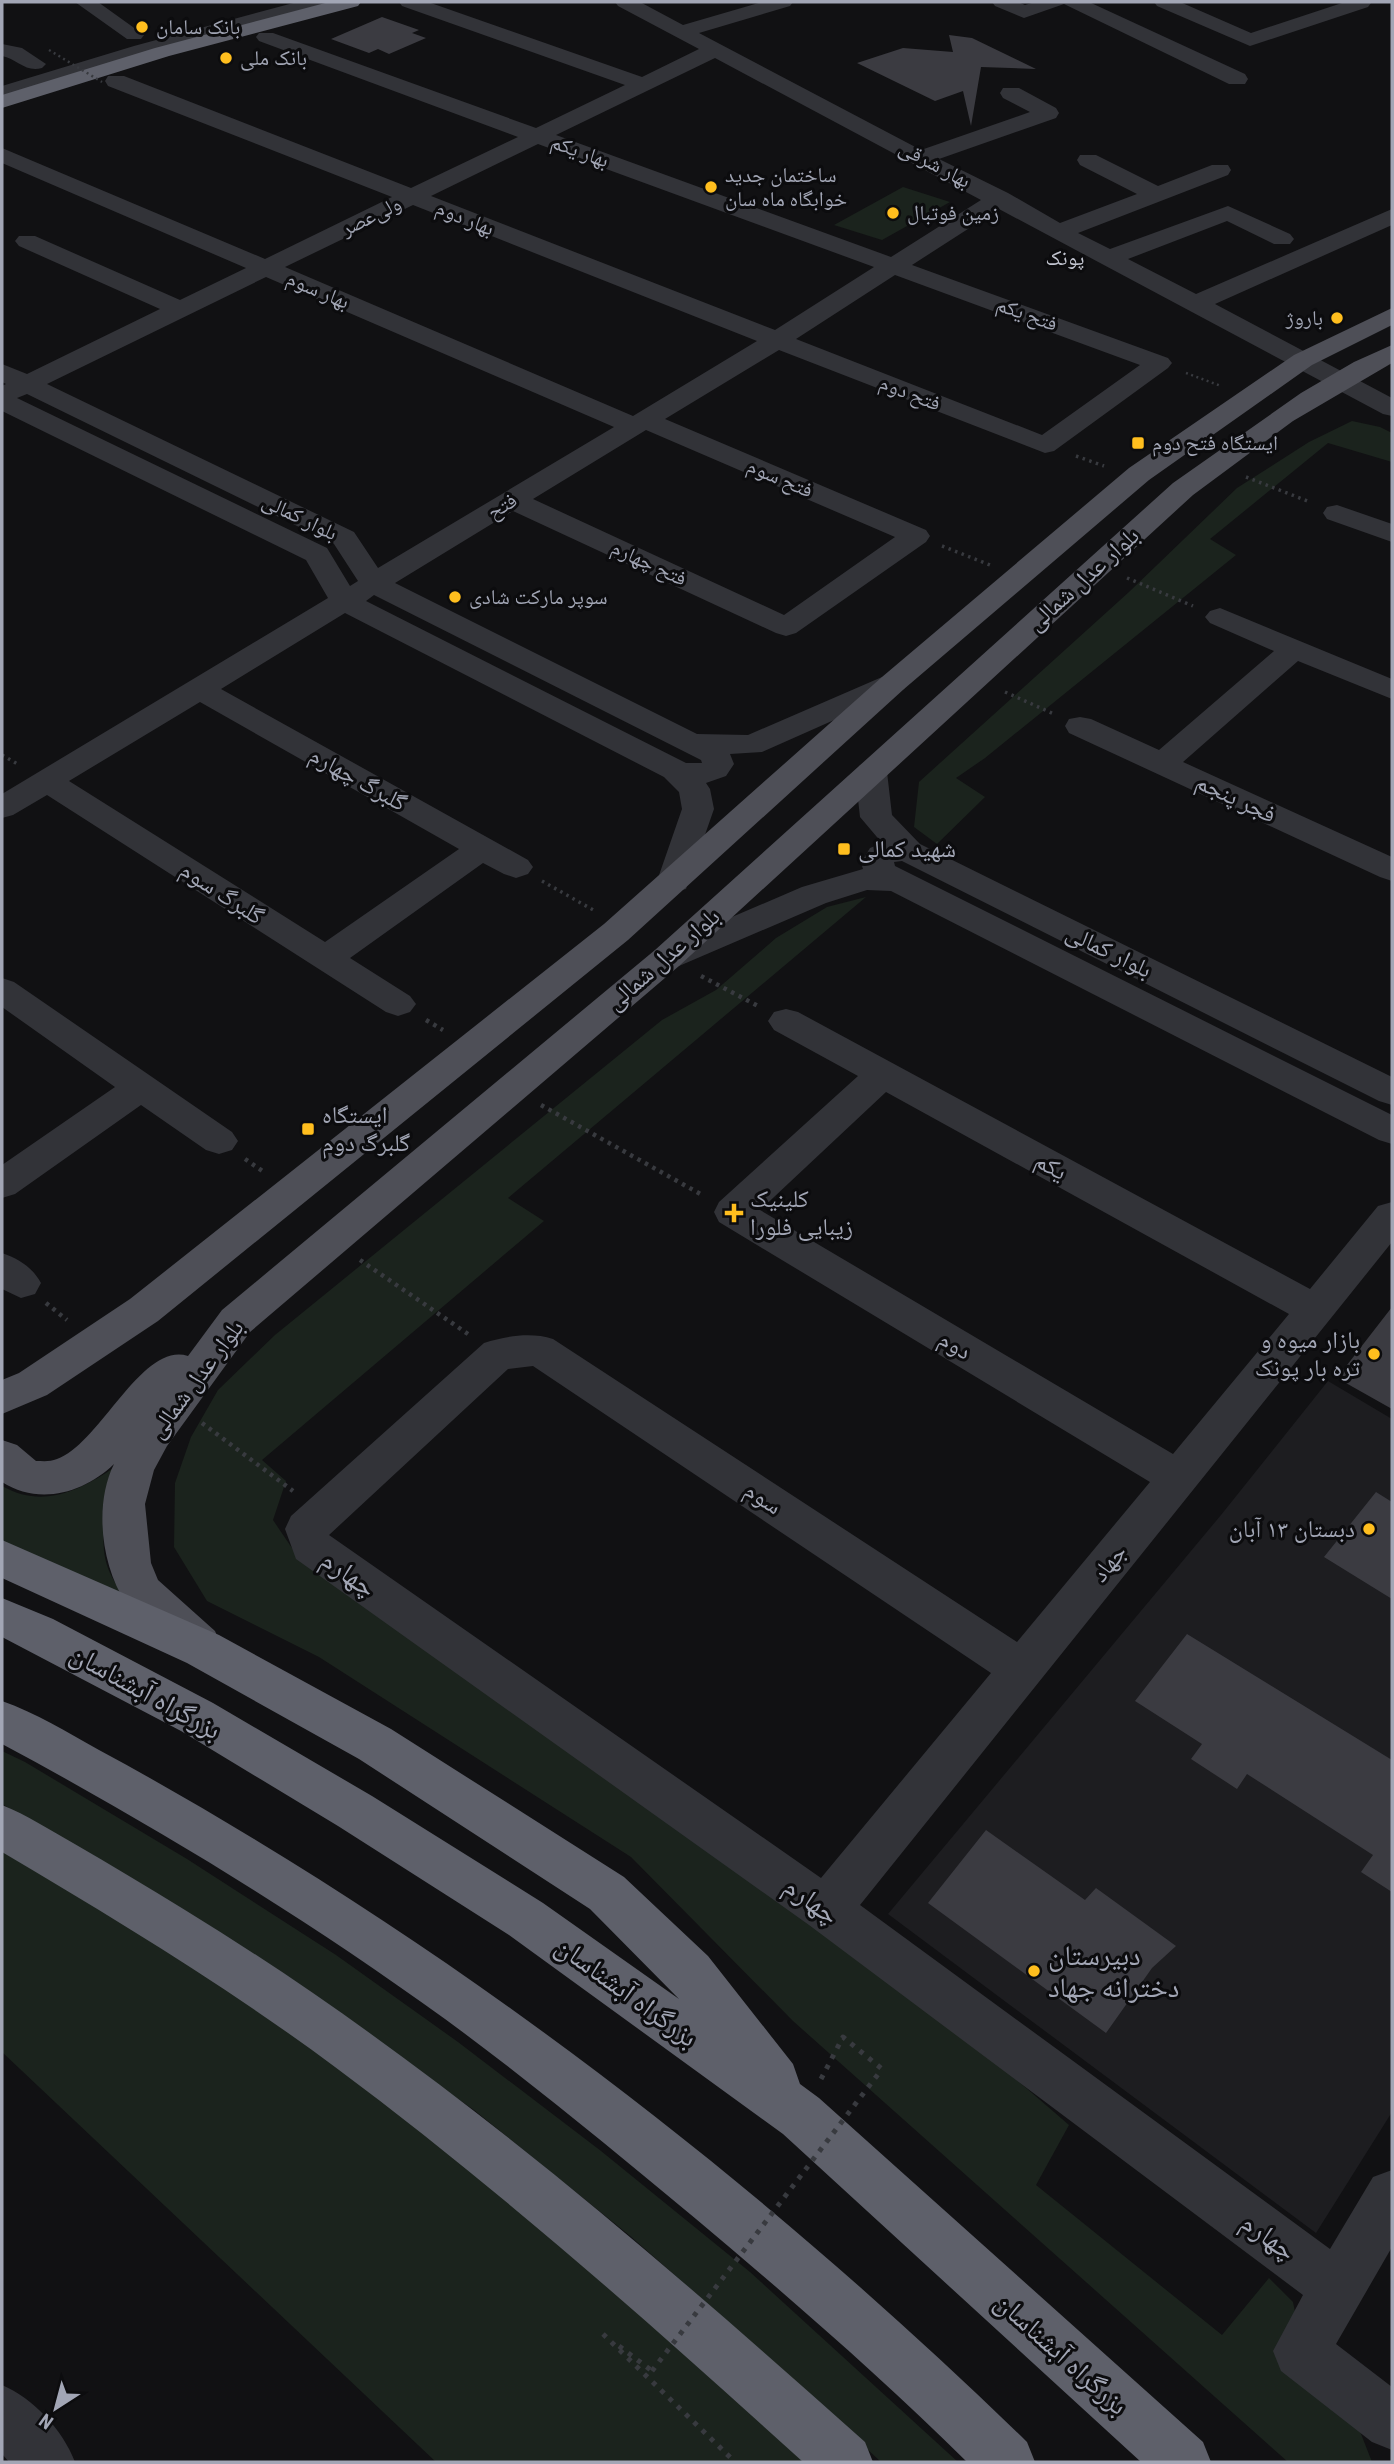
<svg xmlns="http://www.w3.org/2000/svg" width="1394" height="2464" font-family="'Roboto Condensed','Noto Naskh Arabic',sans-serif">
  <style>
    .built { fill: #1d1d20 }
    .green { fill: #1b231d }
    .building { fill: #3b3b41 }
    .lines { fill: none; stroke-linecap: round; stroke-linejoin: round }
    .path-far3 { stroke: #383a3f; stroke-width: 2.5; stroke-dasharray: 2 3.5; stroke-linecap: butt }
    .path-far2 { stroke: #383a3f; stroke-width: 3.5; stroke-dasharray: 2.5 4.5; stroke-linecap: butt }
    .path-far1 { stroke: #383a3f; stroke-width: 4.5; stroke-dasharray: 3.5 5; stroke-linecap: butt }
    .path { stroke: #383a3f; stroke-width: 5; stroke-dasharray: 4.5 7; stroke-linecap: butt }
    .minor { fill: #323338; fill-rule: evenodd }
    .major { fill: #4e4f57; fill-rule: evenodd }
    .highway { fill: #5e606a; fill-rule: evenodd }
    .path-bridge-far1 { stroke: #383a3f; stroke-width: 2.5; stroke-dasharray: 2 3.5; stroke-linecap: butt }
    .path-bridge { stroke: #383a3f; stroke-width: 5; stroke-dasharray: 4.5 7; stroke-linecap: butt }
    .poi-dot { fill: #ffbe1e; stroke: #0c0c0e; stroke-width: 2.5 }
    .labels { text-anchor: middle; stroke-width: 6; stroke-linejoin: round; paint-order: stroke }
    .far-poi-label { font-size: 21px; fill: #a2a6b5; stroke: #0c0c0e; text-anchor: start }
    .far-street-label { font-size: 21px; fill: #a2a6b5; stroke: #0c0c0e }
    .far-neighbourhood-label { font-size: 21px; fill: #c3c6d1; stroke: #0c0c0e }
    .street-label { font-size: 24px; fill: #a2a6b5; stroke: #0c0c0e }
    .poi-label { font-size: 24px; fill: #a2a6b5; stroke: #0c0c0e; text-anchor: start }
    .near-street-label { font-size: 28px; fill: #a2a6b5; stroke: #0c0c0e }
    .near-poi-label { font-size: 28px; fill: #a2a6b5; stroke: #0c0c0e; text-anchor: start }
  </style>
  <rect width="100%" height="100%" fill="#111113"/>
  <path class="built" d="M1328,1381L1392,1419V2112L1316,2233L888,1914L1221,1515Z"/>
  <path class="green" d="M903,187L950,202L882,240L834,225Z
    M1352,421L1380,427L1392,433V462L1328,443L1210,539L1236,555L985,758L956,778L985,797L937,844L914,827L919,782L1129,592L1237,488L1309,442Z
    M866,897L508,1198L544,1221L262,1460L286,1481L273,1520L298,1557L925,2001L1069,2125L1036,2185L1222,2335L1269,2278L1293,2302L1307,2372L1354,2416L1372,2462H1288L793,2021L631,1857L319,1657L207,1601L174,1547L175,1483L191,1437L218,1390L275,1335L662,1020L716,990L776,938L827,907Z
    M115,1467C109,1501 94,1544 112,1577C117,1588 127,1598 134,1609L2,1549V1486C43,1509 79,1491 115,1467Z
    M2,1751L25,1762L187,1859L336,1955L458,2042L601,2151L750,2272L958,2462H881L774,2362L629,2235L474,2110L187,1912L2,1804Z
    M2,1846L302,2038L453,2151L684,2345L811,2462H436L2,2052Z"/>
  <path class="building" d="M382,17L419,30L412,33L426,38L389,54L378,49L369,53L331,39Z
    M949,35L972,38L1036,69L981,67L971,126L963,91L935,101L857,63L903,48L953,52Z
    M1392,1307V1409L1337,1378Z
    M1376,1492L1392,1502V1599L1324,1557Z
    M1187,1634L1392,1760V1892L1361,1872L1373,1855L1247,1774L1237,1789L1191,1759L1202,1744L1135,1701Z
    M986,1830L1085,1900L1096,1888L1176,1946L1152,1968L1106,2033L928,1903Z"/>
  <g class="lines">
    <path class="path-far3" d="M1186,373L1221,386"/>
    <path class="path-far2" d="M1076,456L1104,466
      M1246,477L1310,502
      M942,546L990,565
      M1127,578L1193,606
      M1005,692L1054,714
      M2,755L19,765
      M542,881L595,911"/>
    <path class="path-far1" d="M701,976L758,1006
      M426,1020L443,1030
      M541,1105L704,1196
      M245,1159L264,1172
      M360,1260L468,1334
      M46,1303L67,1320
      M202,1423L293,1491"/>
    <path class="path" d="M821,2079L843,2037L882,2069
      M603,2334L735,2462
      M619,2346L652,2371"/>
    <path class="minor" d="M75,2H98L144,35L141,39H127Z
      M297,2H329L326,6L148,54L2,99V86L134,46Z
      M399,2H428L642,77L699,49L618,6L615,2H640L683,25L762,2H793L790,6L699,33L921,150L1030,112L1003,98L1000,93L1003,88H1019L1056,108L1059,113L1056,118L939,159L1008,193L1060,223L1137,194L1080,165L1077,160L1080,155H1096L1158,186L1212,165H1228L1231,170L1228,175L1078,233L1110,249L1228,206L1290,234L1294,239L1290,244H1274L1227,221L1128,259L1196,294L1392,209V225L1215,304L1392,398V416L1383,414L999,209L912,265L1168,358L1172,363L1168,368L1054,451L1045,453L779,350L665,419L926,530L930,536L926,542L796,633L786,636L776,633L513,511L395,583L697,734L748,735L882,677L893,674L904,677L908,683L904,689L762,752L730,754L734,764L726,776L706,783L710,789L714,809L686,889L674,892L662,889L657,881L682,809L679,792L664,777L345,613L221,689L528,860L533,867L528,874L516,878L504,874L483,863L350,958L410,996L416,1004L410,1012L398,1016L386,1012L47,795L13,815L2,818V794L328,598L306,560L2,411V386L6,384L2,382V364L27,374L160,309L19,246L15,241L19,236H35L180,300L246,268L2,163V148L265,259L392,197L108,86L105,81L108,76H124L411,188L518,137L259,41L256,37L259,33H273L536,128L625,85L402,6ZM715,58L981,200L891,257L556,135ZM538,144L874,267L775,330L431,196ZM413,205L757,341L633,416L285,267ZM895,275L1140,365L1042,435L796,339ZM266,277L614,427L378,568L354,532L47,384ZM27,394L334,544L358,581L350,586L327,548L17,398ZM646,430L895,537L784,615L533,499ZM374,595L701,760L702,763H686L366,601ZM200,702L459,849L325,942L69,781Z
      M992,2H1018L1025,5L1035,2H1089L1245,74L1248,79L1245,84H1229L1064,4L1024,18L995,6Z
      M1154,2H1180L1251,33L1345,2L1371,3L1368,7L1250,46L1157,6Z
      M2,44L22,48L46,64L42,68C26,73 17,59 2,56Z
      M1337,505L1392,524V542L1327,519L1323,513L1327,507Z
      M1220,608L1392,679V699L1298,661L1183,762L1392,857V881L1380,877L1069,733L1065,726L1069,719L1080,717L1091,719L1159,750L1274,651L1210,623L1205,617L1210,611Z
      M871,762L882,765L887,772L892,815L920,844L1392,1077V1105L1379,1101L902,861L894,862L895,866L1392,1115V1144L1379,1140L891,891L867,890L826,903L679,966L667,969L655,966L650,958L655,950L802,887L863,869L861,863L870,848L882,843L860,817L855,772L860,765Z
      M2,978L14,982L232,1132L238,1141L232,1150L219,1154L206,1150L141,1105L15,1194L2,1198V1165L115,1087L2,1007Z
      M786,1009L798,1012L1310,1289L1378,1206L1392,1202V1242L860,1905L1330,2249L1373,2177L1392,2170V2247L1336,2344L1392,2387V2450L1372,2442L1281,2371L1273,2351L1303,2295L809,1925L296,1559L285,1529L291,1516L484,1343C506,1336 531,1332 553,1339L1017,1642L1150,1482L719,1222L714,1212L719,1202L858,1076L774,1030L768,1021L774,1012ZM886,1092L1289,1314L1173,1454L760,1210ZM533,1366L991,1673L821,1878L329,1535L508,1369Z
      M2,1253C19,1259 32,1267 41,1283L35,1294L21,1298L2,1289Z
      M2,2385C33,2398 63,2430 75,2462H9L2,2454Z"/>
    <path class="major" d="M1392,308V325L1312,365L1149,480L904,689L628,940L158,1321L47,1395L2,1414V1380L19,1373L130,1299L604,924L882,677L1129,468L1294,355Z
      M1392,345V363L1293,421L1193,495L679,966L250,1332L167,1446L154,1470L145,1504L151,1563L158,1580L215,1631L221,1645L215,1659C186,1669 180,1656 160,1637C149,1627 134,1616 126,1603C101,1566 94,1504 114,1464C84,1493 39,1506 2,1482V1440L17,1445L36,1461C43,1461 50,1462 57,1459C100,1444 142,1341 188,1356L222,1310L655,950L1173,483L1301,393L1354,362Z"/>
    <path class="highway" d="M329,2H361L358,6L169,56L2,108V95L155,48Z
      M2,1540L219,1635L391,1729L624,1877L708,1956L793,2064L800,2084L819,2098L1203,2442L1211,2462H1141L783,2134L509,1935L338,1826L181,1731L2,1637V1598L53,1619L213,1703L372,1796L543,1903L679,1999L590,1909L359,1759L187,1663L2,1578Z
      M2,1701C36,1713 67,1732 99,1750C151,1778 203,1808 254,1839C533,2008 793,2214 1027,2442L1035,2462H967C881,2377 789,2297 696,2219C614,2151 531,2082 445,2019C304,1917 155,1826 2,1744Z
      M2,1805C27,1815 50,1830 73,1843C111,1865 148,1887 185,1910C432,2061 650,2250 865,2442L873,2462H803C652,2325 499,2189 335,2067C229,1988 115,1919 2,1852Z"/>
    <path class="path-bridge-far1" d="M49,50L102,82"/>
    <path class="path-bridge" d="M652,2371L882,2069"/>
  </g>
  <g class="poi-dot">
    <circle cx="142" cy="27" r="7"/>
    <circle cx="226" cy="58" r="7"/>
    <circle cx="711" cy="187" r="7"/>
    <circle cx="893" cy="213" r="7"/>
    <circle cx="1337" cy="318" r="7"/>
    <rect x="1131" y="436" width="14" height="14" rx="3.5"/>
    <circle cx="455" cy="597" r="7"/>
    <rect x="837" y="842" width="14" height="14" rx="3.5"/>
    <rect x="301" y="1122" width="14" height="14" rx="3.5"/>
    <path d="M730.5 1202.5h7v7h7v7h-7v7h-7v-7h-7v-7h7z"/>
    <circle cx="1374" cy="1354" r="7"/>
    <circle cx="1369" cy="1529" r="7"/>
    <circle cx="1034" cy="1971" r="7"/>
  </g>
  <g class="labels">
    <g class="far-poi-label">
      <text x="156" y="34">بانک سامان</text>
      <text x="240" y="65">بانک ملی</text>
      <text x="725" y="182">ساختمان جدید<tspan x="725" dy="24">خوابگاه ماه سان</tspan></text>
      <text x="907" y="220">زمین فوتبال</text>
      <text x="1323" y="325" text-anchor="end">باروژ</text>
      <text x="1152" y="450">ایستگاه فتح دوم</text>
      <text x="469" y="604">سوپر مارکت شادی</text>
    </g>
    <g class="far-street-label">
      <text transform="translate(580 151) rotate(20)" y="7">بهار یکم</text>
      <text transform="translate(935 164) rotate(28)" y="7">بهار شرقی</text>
      <text transform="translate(371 216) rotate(-26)" y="7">ولی‌عصر</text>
      <text transform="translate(465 218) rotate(22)" y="7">بهار دوم</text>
      <text transform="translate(318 290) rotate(23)" y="7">بهار سوم</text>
      <text transform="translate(1027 314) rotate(20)" y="7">فتح یکم</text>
      <text transform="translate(910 393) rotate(21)" y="7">فتح دوم</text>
      <text transform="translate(780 478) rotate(23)" y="7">فتح سوم</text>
      <text transform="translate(502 506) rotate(-31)" y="7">فتح</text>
      <text transform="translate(300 517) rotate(26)" y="7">بلوار کمالی</text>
      <text transform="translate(649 563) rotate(25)" y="7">فتح چهارم</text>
    </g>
    <g class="far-neighbourhood-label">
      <text x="1065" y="265">پونک</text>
    </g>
    <g class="street-label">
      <text transform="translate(1083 579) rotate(-42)" y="8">بلوار عدل شمالی</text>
      <text transform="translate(358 779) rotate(29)" y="8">گلبرگ چهارم</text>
      <text transform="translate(1236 798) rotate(25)" y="8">فجر پنجم</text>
      <text transform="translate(222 893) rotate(33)" y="8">گلبرگ سوم</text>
      <text transform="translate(1109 951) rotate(26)" y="8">بلوار کمالی</text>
      <text transform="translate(663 959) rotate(-41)" y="8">بلوار عدل شمالی</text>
      <text transform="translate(1051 1166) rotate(29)" y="8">یکم</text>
      <text transform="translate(955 1345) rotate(31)" y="8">دوم</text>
      <text transform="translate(196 1379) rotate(-53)" y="8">بلوار عدل شمالی</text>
      <text transform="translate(763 1498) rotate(33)" y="8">سوم</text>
      <text transform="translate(1109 1563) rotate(-51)" y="8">جهاد</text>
    </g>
    <g class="poi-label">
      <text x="858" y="857">شهید کمالی</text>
      <text x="322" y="1123">ایستگاه<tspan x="322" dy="28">گلبرگ دوم</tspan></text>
      <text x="750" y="1207">کلینیک<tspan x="750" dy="28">زیبایی فلورا</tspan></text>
      <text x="1360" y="1348" text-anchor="end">بازار ميوه و<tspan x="1360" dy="28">تره بار پونک</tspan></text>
      <text x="1355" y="1537" text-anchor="end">دبستان ۱۳ آبان</text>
    </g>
    <g class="near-street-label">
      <text transform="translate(349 1573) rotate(35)" y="10">چهارم</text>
      <text transform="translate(146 1691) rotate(29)" y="10">بزرگراه آبشناسان</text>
      <text transform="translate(812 1900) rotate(36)" y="10">چهارم</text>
      <text transform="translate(627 1991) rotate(36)" y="10">بزرگراه آبشناسان</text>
      <text transform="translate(1269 2236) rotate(36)" y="10">چهارم</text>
      <text transform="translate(1062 2353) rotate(42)" y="10">بزرگراه آبشناسان</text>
    </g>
    <g class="near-poi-label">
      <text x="1048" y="1965">دبیرستان<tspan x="1048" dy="32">دخترانه جهاد</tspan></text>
    </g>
  </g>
  <rect width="1394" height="2464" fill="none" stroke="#a2a6b5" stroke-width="7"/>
  <g transform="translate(56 2408) rotate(216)" stroke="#0c0c0e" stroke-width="5" paint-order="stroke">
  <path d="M0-5L12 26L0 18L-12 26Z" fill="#a2a6b5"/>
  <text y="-10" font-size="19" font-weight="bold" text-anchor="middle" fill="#a2a6b5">N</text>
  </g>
</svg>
